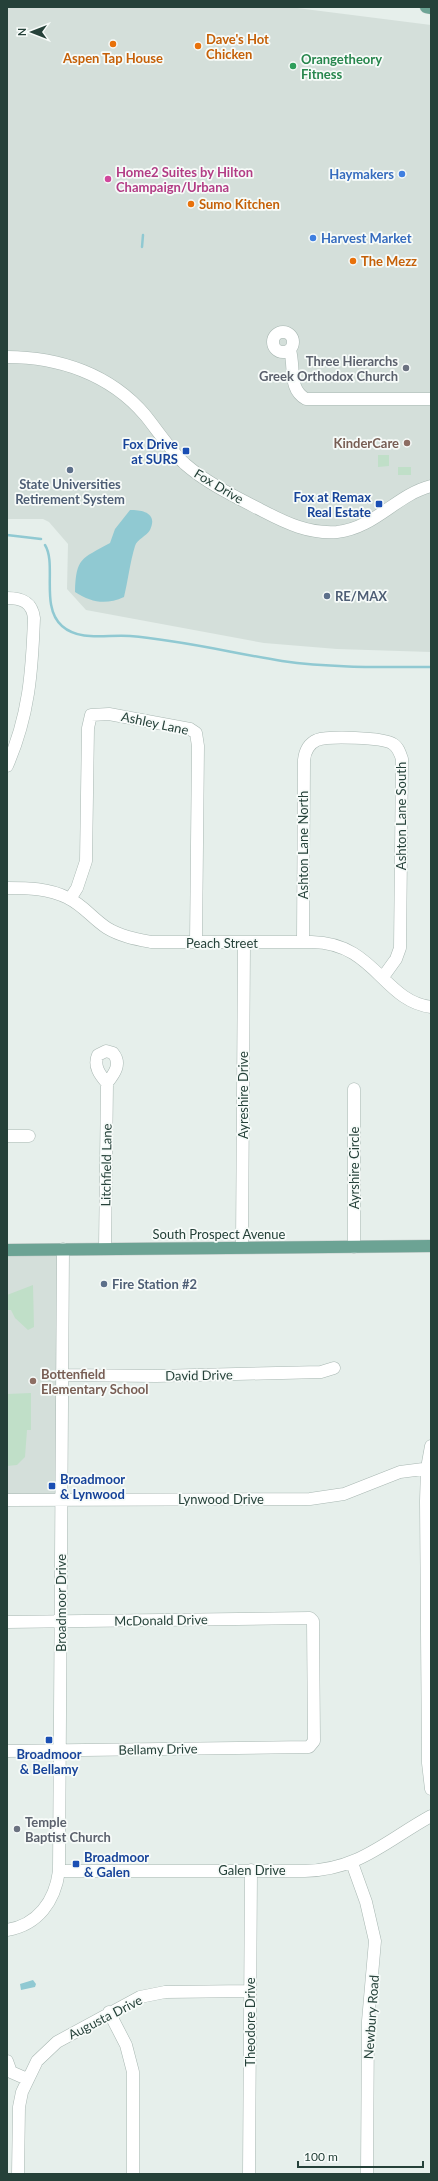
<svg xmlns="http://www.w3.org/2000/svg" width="438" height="2181" font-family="Lato,sans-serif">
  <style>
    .built { fill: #d4dfda }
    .green { fill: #c0dfc8 }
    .water { fill: #90c9d2 }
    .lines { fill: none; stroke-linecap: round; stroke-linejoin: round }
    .stream { stroke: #90c9d2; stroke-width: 2.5 }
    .minor-casing { stroke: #a8b7b2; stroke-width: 13 }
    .major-casing { stroke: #c2cac8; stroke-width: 13 }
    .minor { stroke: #fff; stroke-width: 12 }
    .major { stroke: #6ca394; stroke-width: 12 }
    .food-dot { fill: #e8710a; stroke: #f7fbf9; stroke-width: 1.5 }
    .leisure-dot { fill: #2e9e5b; stroke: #f7fbf9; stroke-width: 1.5 }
    .shop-dot { fill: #3f7fe0; stroke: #f7fbf9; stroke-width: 1.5 }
    .hotel-dot { fill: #d1479c; stroke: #f7fbf9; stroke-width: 1.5 }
    .worship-dot { fill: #6b7280; stroke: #f7fbf9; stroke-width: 1.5 }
    .education-dot { fill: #8d6e63; stroke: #f7fbf9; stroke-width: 1.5 }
    .transit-dot { fill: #1a4fb4; stroke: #f7fbf9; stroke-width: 1.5 }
    .service-dot { fill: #5c6f8a; stroke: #f7fbf9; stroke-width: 1.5 }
    .labels { text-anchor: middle; stroke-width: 3.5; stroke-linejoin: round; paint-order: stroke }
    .food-label { font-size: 13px; font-weight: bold; fill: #c56008; stroke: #f7fbf9; text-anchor: start }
    .leisure-label { font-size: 13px; font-weight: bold; fill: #27864d; stroke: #f7fbf9; text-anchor: start }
    .hotel-label { font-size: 13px; font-weight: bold; fill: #b23c85; stroke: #f7fbf9; text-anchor: start }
    .shop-label { font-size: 13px; font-weight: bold; fill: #366cbe; stroke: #f7fbf9; text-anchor: end }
    .worship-label { font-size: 13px; font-weight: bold; fill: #5b616d; stroke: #f7fbf9; text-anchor: end }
    .education-label { font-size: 13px; font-weight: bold; fill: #785e54; stroke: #f7fbf9; text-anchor: end }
    .transit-label { font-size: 13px; font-weight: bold; fill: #164399; stroke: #f7fbf9; text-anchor: end }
    .service-label { font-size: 13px; font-weight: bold; fill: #4e5e75; stroke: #f7fbf9; text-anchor: start }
    .street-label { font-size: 13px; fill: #254139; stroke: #f7fbf9 }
  </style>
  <rect width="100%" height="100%" fill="#e6efeb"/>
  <path class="built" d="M7,7H289L431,25V652L337,649L264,643L86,610L67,589L68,544L49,522L43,519H7Z
    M7,1251L60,1252L57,1496H7Z"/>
  <path class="green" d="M378,455H389V466L378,467Z
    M398,467H411V475H398Z
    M33,1285L34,1327L28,1330L15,1318L11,1310H7V1295Z
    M31,1393V1430H27L25,1457L17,1465L7,1466V1394Z"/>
  <path class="water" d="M130,510C143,510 158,513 150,530C147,536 137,539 135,546C130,562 128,581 124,597C106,605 92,603 75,592C76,558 81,559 110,543L115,529Z
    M33,1980L36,1984L35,1987L21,1990L20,1984Z"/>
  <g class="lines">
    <path class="stream" d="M142,247L143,235
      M7,535L41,539
      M45,545C57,564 40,607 62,626C80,642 108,634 130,636C181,640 232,653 282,661C331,668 382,667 431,667"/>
    <g class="minor-casing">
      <path id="minor" d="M273 342a10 10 0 1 1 20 0a10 10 0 1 1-20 0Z
        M290,350C295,368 288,389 306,399H431
        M7,357C59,357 110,374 145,415C158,431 170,450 185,464C208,484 236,497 263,511C286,523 309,534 337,532C375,528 396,495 431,486
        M7,598C22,598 32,602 34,618C32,672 29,716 7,766
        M7,888C28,888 48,888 68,898C83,905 93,919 107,928C120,936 136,939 151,942H312C375,943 383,1001 431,1007
        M70,899L77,888L86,861L88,728L91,715L109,714L190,729L196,733L198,746L196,943
        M303,942L304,760C305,751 308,744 317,740C328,736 383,737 393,744C398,747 400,753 402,759L400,948L396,959L383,977
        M106,1051L113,1053C122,1064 114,1074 107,1083C100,1075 93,1066 98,1055Z
        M7,1136H29
        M242,1247L244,943
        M354,1247V1089
        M105,1248L107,1083
        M63,1375L156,1376L321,1372L334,1368
        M431,1446L427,1468L426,1501L428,1763L431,1789
        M7,1500L310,1499L344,1494L400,1472L431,1468
        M7,1622L310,1618L313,1621L314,1741L309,1747L7,1751
        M352,1863L366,1902L375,1941L368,2021L367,2174
        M59,1871H305C359,1870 387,1840 431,1816
        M7,1930C38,1925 55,1901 59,1871L63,1249
        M109,2012L126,2045L133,2072V2174
        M7,2061L11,2072
        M11,2072L27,2079
        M18,2174L19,2107L22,2092L37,2061L57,2042L140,1997L165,1992L250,1991
        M249,2174L251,1870"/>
    </g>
    <g class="major-casing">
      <path id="major" d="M426,7L431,8
        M7,1250L431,1246"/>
    </g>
    <use href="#minor" class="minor"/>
    <use href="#major" class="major"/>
  </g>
  <g class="food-dot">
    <circle cx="113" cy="44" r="4"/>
    <circle cx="198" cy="46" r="4"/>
    <circle cx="191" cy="204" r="4"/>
    <circle cx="353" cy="261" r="4"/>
  </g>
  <circle class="leisure-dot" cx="293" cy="66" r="4"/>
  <g class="shop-dot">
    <circle cx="402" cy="174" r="4"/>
    <circle cx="313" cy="238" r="4"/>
  </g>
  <circle class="hotel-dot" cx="108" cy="179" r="4"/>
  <g class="worship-dot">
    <circle cx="406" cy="368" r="4"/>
    <circle cx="17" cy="1829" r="4"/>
  </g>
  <g class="education-dot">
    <circle cx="407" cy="443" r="4"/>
    <circle cx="33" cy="1381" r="4"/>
  </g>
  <g class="transit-dot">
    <rect x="182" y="447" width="8" height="8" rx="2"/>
    <rect x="375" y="500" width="8" height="8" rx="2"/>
    <rect x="48" y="1482" width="8" height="8" rx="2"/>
    <rect x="45" y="1736" width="8" height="8" rx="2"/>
    <rect x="72" y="1860" width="8" height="8" rx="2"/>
  </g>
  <g class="service-dot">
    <circle cx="70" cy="470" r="4"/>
    <circle cx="327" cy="596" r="4"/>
    <circle cx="104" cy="1284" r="4"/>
  </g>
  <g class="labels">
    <g class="food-label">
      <text x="206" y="44">Dave's Hot<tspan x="206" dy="15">Chicken</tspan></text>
      <text x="113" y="63" text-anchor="middle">Aspen Tap House</text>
      <text x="199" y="209">Sumo Kitchen</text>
      <text x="361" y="266">The Mezz</text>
    </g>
    <g class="leisure-label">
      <text x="301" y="64">Orangetheory<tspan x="301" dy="15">Fitness</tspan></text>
    </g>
    <g class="hotel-label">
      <text x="116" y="177">Home2 Suites by Hilton<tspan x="116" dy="15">Champaign/Urbana</tspan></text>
    </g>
    <g class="shop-label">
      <text x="394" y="179">Haymakers</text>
      <text x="321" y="243" text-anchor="start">Harvest Market</text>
    </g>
    <g class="worship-label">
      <text x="398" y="366">Three Hierarchs<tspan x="398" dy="15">Greek Orthodox Church</tspan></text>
      <text x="25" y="1827" text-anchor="start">Temple<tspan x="25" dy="15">Baptist Church</tspan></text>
    </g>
    <g class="education-label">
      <text x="399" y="448">KinderCare</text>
      <text x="41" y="1379" text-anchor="start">Bottenfield<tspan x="41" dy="15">Elementary School</tspan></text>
    </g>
    <g class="transit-label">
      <text x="178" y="449">Fox Drive<tspan x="178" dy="15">at SURS</tspan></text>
      <text x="371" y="502">Fox at Remax<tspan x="371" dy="15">Real Estate</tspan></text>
      <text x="60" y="1484" text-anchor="start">Broadmoor<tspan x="60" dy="15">&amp; Lynwood</tspan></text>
      <text x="49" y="1759" text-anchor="middle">Broadmoor<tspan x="49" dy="15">&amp; Bellamy</tspan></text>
      <text x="84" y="1862" text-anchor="start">Broadmoor<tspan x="84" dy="15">&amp; Galen</tspan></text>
    </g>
    <g class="service-label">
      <text x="70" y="489" text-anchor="middle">State Universities<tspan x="70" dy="15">Retirement System</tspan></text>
      <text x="335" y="601">RE/MAX</text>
      <text x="112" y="1289">Fire Station #2</text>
    </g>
    <g class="street-label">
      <text transform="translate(219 486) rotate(31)" y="5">Fox Drive</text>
      <text transform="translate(155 723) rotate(12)" y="5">Ashley Lane</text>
      <text transform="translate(401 816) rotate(-90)" y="5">Ashton Lane South</text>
      <text transform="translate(303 845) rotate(-90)" y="5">Ashton Lane North</text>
      <text x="222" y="948">Peach Street</text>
      <text transform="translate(243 1095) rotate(-90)" y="5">Ayreshire Drive</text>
      <text transform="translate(106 1165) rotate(-89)" y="5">Litchfield Lane</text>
      <text transform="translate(354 1168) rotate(-90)" y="5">Ayrshire Circle</text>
      <text x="219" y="1239">South Prospect Avenue</text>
      <text transform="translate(199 1375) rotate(-1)" y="5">David Drive</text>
      <text x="221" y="1504">Lynwood Drive</text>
      <text transform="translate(61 1603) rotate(-90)" y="5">Broadmoor Drive</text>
      <text transform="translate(161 1620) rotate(-1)" y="5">McDonald Drive</text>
      <text transform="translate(158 1749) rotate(-1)" y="5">Bellamy Drive</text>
      <text x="252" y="1875">Galen Drive</text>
      <text transform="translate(105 2017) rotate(-27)" y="5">Augusta Drive</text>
      <text transform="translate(371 2017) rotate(-86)" y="5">Newbury Road</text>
      <text transform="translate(250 2022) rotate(-90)" y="5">Theodore Drive</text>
    </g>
  </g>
  <rect width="438" height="2181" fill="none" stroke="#254139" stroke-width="16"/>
  <g transform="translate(32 32) rotate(270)" stroke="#f7fbf9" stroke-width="3" paint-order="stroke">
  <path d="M0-3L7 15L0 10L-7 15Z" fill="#254139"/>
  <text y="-6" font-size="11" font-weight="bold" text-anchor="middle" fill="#254139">N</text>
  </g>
  <path d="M298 2161v6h125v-6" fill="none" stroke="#254139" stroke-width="2"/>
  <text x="304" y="2161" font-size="12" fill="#254139" stroke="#f7fbf9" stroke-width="3" paint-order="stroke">100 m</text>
</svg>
